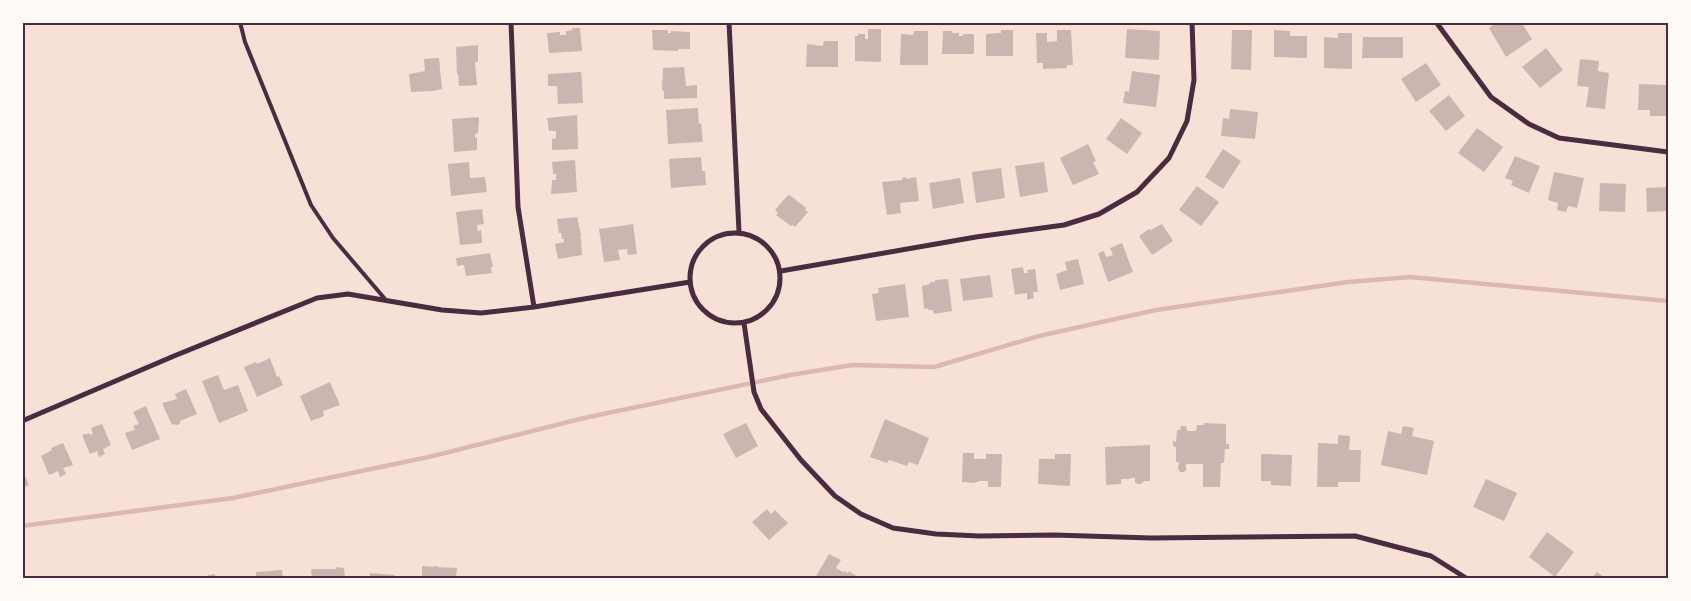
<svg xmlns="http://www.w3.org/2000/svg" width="1691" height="601" font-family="Lato,sans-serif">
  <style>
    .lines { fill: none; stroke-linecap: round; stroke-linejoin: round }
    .stream { stroke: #dcb8b0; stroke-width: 4.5 }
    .building { fill: #ccb4b1 }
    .service { stroke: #4a2c40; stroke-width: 4 }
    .minor { stroke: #4a2c40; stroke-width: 5 }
    .neatline { fill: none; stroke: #4a2c40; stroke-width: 2 }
  </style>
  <rect width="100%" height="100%" fill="#f7e1d7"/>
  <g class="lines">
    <path class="stream" d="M22,526L233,498L433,456L584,418L790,375L852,365L934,367L1039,336L1156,310L1348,282L1410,277L1668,301"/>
  </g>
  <path class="building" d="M1497,22H1521L1532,39L1506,57L1489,28Z
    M572,28H580L582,51L549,53L547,33L560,32V35H566V31L572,30Z
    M868,29H881V62L855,61V36H858V34H865V39H868Z
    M1127,29L1160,31L1159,60L1125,58Z
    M652,30H668V33H671V31L690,32V49H678V51L653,50Z
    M1001,30H1013V56H986V34L1001,33Z
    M1057,30H1071L1073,65H1067V68L1043,69V63H1037L1036,33H1047V42L1057,41Z
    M1232,30H1252L1251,70L1231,69Z
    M1274,30L1290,31V36H1307V58L1274,57Z
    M914,31H928V65H900L901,34L913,35Z
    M943,31H952V33H959V36H963V34H974V54H942Z
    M1338,33H1352V69L1324,68V37L1338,38Z
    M1363,37H1403V58H1362Z
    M824,41H838V67H806L807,44L823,46Z
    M478,45V62H475L477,85L459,86L458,73L457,74L456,47Z
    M1546,48L1563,70L1540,88L1522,67Z
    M439,58L442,89L433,91L411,92L409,74L425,71L424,59Z
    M1580,59L1599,61L1598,71L1609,73L1605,109L1586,107L1589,87L1577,86Z
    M1426,63L1441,85L1416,102L1401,79Z
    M684,67L686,86L697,85V98L664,99V91L662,90L663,68Z
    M1132,71L1160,75L1156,107L1123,103L1125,91L1129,92Z
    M581,72L582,81L583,103L558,104L557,86H548V74Z
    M1639,84L1668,85V116H1650V110H1638Z
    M1449,95L1465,116L1446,131L1429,111Z
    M698,108L699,124L701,123L703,142L668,144L666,110Z
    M1230,109L1258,112L1255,139L1221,136L1223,118L1229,119Z
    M577,115L578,149L552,150V139L556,138V131H549L547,118Z
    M479,117L478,133L475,134V138L477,137V150L454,152L452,119Z
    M1121,118L1142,133L1127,154L1106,139Z
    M1477,128L1503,147L1484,172L1458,153Z
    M1088,144L1096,161L1093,162L1099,174L1073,185L1060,158Z
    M1223,149L1241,161L1223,189L1205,177Z
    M1515,156L1540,166L1529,193L1511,185L1513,181L1505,178Z
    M701,157L702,171H705L706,185L671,188L669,159Z
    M575,160L577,192L551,194L552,180H556V174H553L552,162Z
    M469,162L470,178L485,177L487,192L451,196L448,164Z
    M1044,162L1048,192L1020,197L1015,166Z
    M1001,168L1005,198L976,203L972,172Z
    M1554,172L1584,178L1577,208L1568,206L1566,212L1557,210L1558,203L1548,200Z
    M906,177V179L916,177L919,201L900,203L901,213L887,215L882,182L902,180V178Z
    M960,178L964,203L933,209L929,183Z
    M1600,183L1626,184L1625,212L1599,211Z
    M1197,186L1219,202L1201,226L1179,210Z
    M1668,187V211L1647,212L1646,188Z
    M788,195L791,196L806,208L805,210L808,212L795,227L793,225L791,226L776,215L778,213L775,210Z
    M482,209L484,224L477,225L478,231L481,230L482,243L460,245L456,212Z
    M577,217L581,235L580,236L582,242H581L582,255L558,259L555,244L564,242V239H562L561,233H559L557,219Z
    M633,224L637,254L628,255L627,249L618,250L620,260L604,262L599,229Z
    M1162,224L1173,241L1152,255L1139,236L1149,229L1151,230Z
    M1122,243L1133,272L1108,282L1098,253L1104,251L1106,257L1113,255L1110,248Z
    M490,253L493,267H491L492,273L466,276L464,265L457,266L456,258Z
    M1078,259L1084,284L1060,290L1056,274L1067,270L1065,262Z
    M1023,267L1024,273H1028L1027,270L1035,269L1038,292H1033L1034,298L1027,300V293L1015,295L1011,269Z
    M990,275L993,297L963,301L960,279Z
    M948,279L952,311L934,314L933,309V310H929L927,308L924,309L922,286L930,284V282H935V280Z
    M905,284L909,317L876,321L872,294L879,293L878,288Z
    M270,358L277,377L279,376L283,385L257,397L244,367L256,362L257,364Z
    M218,375L224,390L238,385L248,411L219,423L202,381Z
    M330,382L340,405L323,411L324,416L311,421L300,396Z
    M186,389L197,414L180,421V424L177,425L174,424L172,425L162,403L177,399L175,394Z
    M146,406L160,439L132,450L125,433L135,430L133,426L139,424L133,412Z
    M885,419L929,438L918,465L909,462L907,466L889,460L887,463L870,457Z
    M746,423L758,446L736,458L723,434Z
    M1204,423L1226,424V444H1229V449H1225L1224,463H1221L1220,487H1203V464H1186V470L1184,472H1180L1178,469L1179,462H1176V447L1173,446V441L1176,442L1177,430H1180L1181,426H1186L1187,431H1196L1197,425H1204Z
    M102,424L111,445L103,449L105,454L99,457L97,451L90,454L82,435L89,433L90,435L93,434L91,428Z
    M1403,426L1414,428L1412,436L1434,441L1427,475L1381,465L1388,431L1401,434Z
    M1338,435L1350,436L1349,450H1361L1360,482H1338V487H1317L1318,443L1338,444Z
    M63,443L73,465L63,468L66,474L60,477L58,471L49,475L41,456L52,450L51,448Z
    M1150,445V481H1144L1141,484H1138L1135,482V478H1130V479H1121V484L1106,485L1105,447Z
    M963,453H974V459H986V454H1002L1001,487H988V481H980L974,483L962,482Z
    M1055,454H1071L1070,486L1038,484L1039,459H1055Z
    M1261,454L1292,455L1291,486L1271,485V481H1261Z
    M22,470L29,485L22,488Z
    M1486,479L1517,493L1504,521L1473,507Z
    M767,509L771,514L775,510L788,523L769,540L752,522Z
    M1547,532L1574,552L1555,577L1529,557Z
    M829,554L841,560L836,568L843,572L844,571L848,573L849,571L856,576L855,578H815Z
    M422,566L434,567V566H437V567L457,568L456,578H422Z
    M337,567L344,568L345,578H312L311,569H335Z
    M282,570L283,578H256V572Z
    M1597,572L1605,578H1592Z
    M370,573L395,575V578H370Z
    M215,574L216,578H208V575Z"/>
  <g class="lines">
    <path class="service" d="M240,22L245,42L311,205L333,238L385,299"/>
    <path class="minor" d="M511,22L518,207L534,307
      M729,22L739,232
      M1436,22L1491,97L1529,124L1559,138L1668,152
      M690 278a45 45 0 1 1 90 0a45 45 0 1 1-90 0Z
      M781,271L976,237L1064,225L1099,214L1137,192L1169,158L1187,121L1194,80L1192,22
      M744,323L754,392L761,409L801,460L835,496L861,514L893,528L936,534L979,536L1054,535L1151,538L1355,536L1431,556L1466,578
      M22,421L174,356L317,298L348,294L442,310L481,313L534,307L690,282"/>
  </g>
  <rect width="1691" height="601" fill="none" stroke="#fffaf5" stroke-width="48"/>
  <rect x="24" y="24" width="1643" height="553" class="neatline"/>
</svg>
